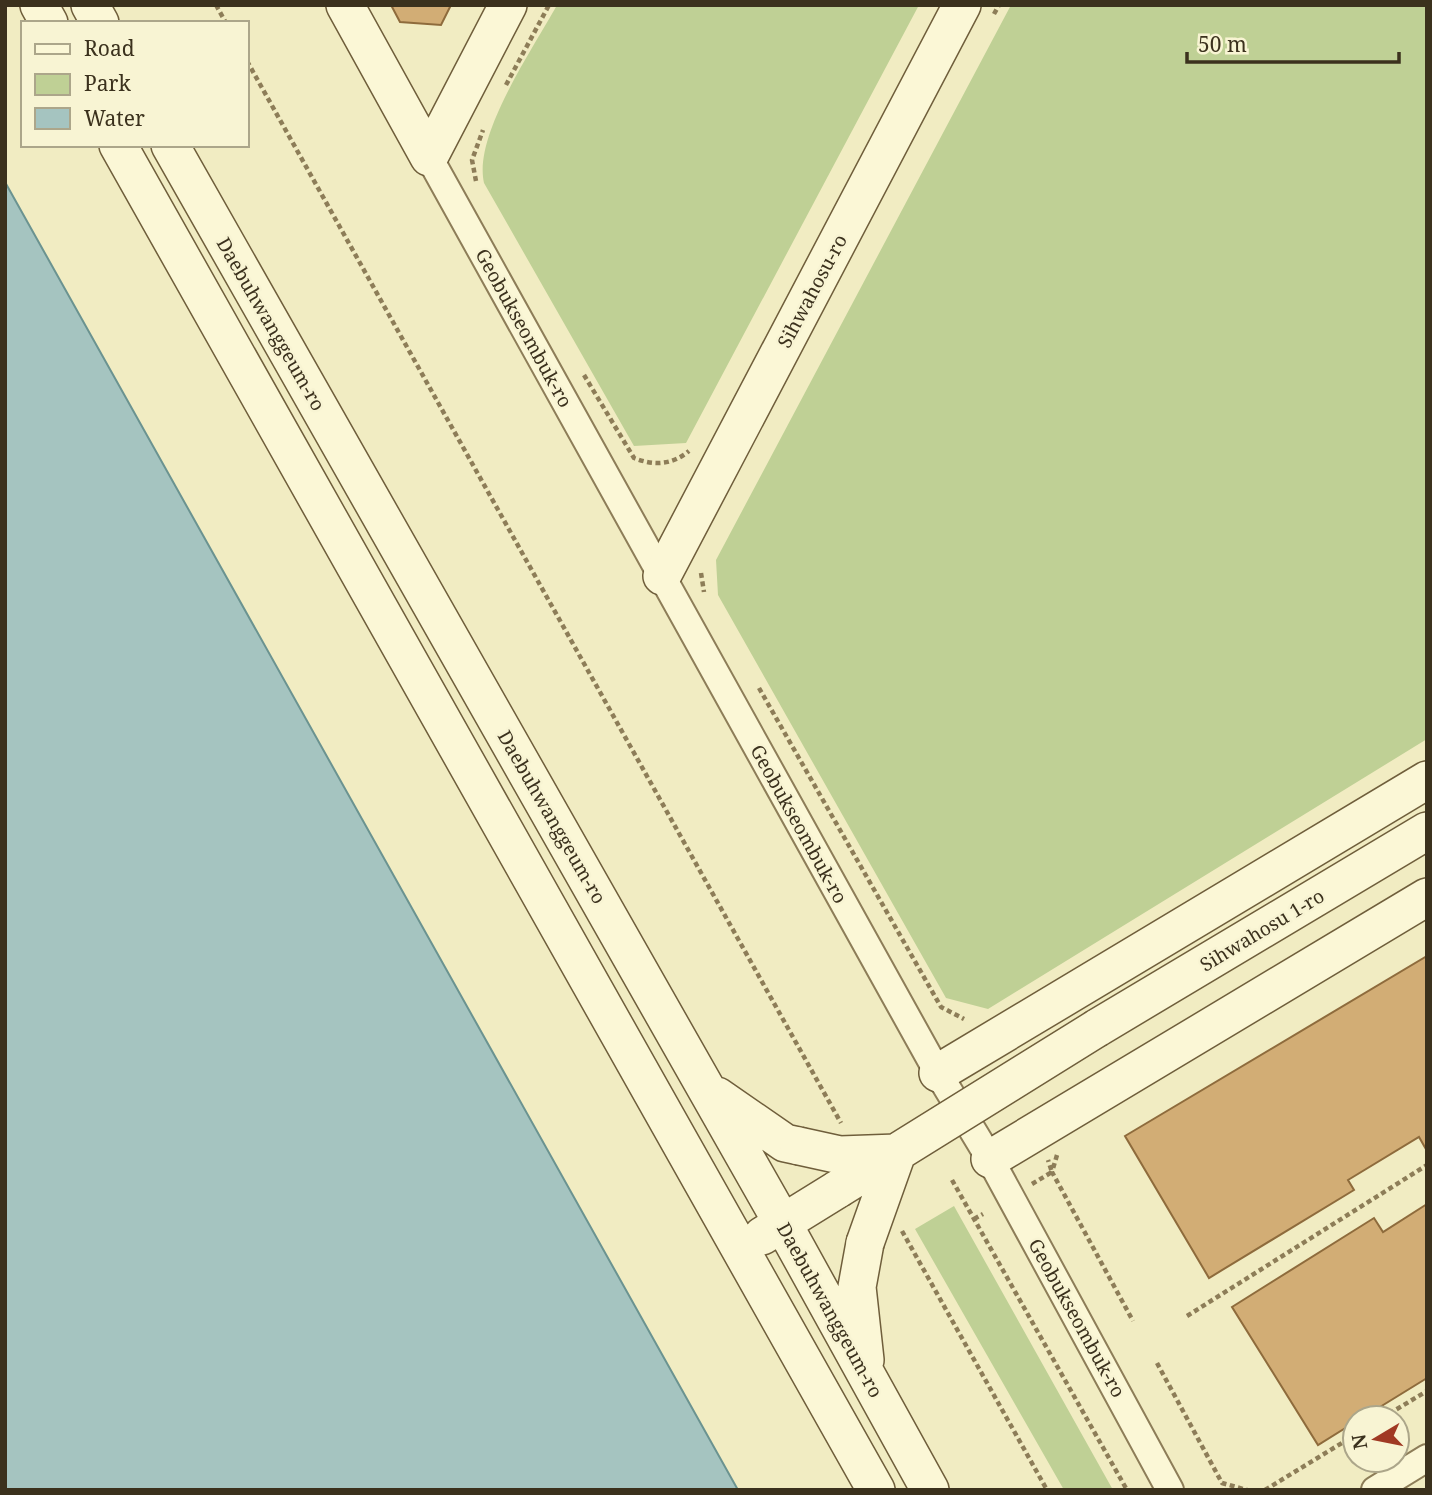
<svg xmlns="http://www.w3.org/2000/svg" width="1432" height="1495" font-family="'Noto Serif',serif">
  <style>
    .green { fill: #bfd095 }
    .water { fill: #a5c4c0; stroke: #6b9390; stroke-width: 2 }
    .building { fill: #d2ad75; stroke: #8e6b3c; stroke-width: 2 }
    .lines { fill: none; stroke-linecap: round; stroke-linejoin: round }
    .street-casing { stroke: #8d7d58; stroke-width: 30 }
    .secondary-casing { stroke: #6f5e3b; stroke-width: 40 }
    .path { stroke: #8d7d58; stroke-width: 4.5; stroke-dasharray: 5 3.5; stroke-linecap: butt }
    .street { stroke: #fbf7d6; stroke-width: 26 }
    .secondary { stroke: #fbf7d6; stroke-width: 37 }
    .secondary-bridge-casing { stroke: #6f5e3b; stroke-width: 40; stroke-linecap: butt }
    .secondary-bridge { stroke: #fbf7d6; stroke-width: 37 }
    .labels { text-anchor: middle; stroke-width: 5; stroke-linejoin: round; paint-order: stroke }
    .street-label { font-size: 19px; fill: #3b311d; stroke: #f8f4d3 }
  </style>
  <rect width="100%" height="100%" fill="#f1ecc2"/>
  <path class="green" d="M557,5H919L686,443L634,446L484,183C473,135 533,49 557,5Z
    M1011,5H1427V739L988,1009L946,998L718,595L716,560Z
    M954,1206L1113,1490H1064L915,1229Z"/>
  <path class="water" d="M5,182L738,1490H5Z"/>
  <path class="building" d="M391,5H451L441,25L400,22Z
    M1427,956V1151L1419,1137L1348,1180L1354,1190L1209,1278L1125,1136Z
    M1427,1204V1378L1362,1418H1355V1422L1318,1445L1232,1307L1374,1218L1383,1232Z"/>
  <g class="lines">
    <g class="street-casing">
      <path id="street" d="M429,157L938,1073L990,1159L1170,1490
        M1375,1490L1427,1458"/>
    </g>
    <g class="secondary-casing">
      <path id="secondary" d="M39,5L49,23
        M90,5L100,23
        M345,5L429,157
        M118,145L876,1490
        M170,145L783,1224L930,1490
        M429,157L508,5
        M662,576L962,5
        M1097,1028L1427,831
        M938,1073L1427,780
        M717,1096L785,1143L799,1146
        M990,1159L1427,897
        M762,1236L838,1189
        M865,1360L857,1287L865,1243"/>
    </g>
    <path class="path" d="M216,5L226,23
      M994,14L999,5
      M247,61L841,1123
      M506,85L549,5
      M476,181L472,160L483,130
      M584,375L634,458C654,466 672,465 689,451
      M701,573L704,592
      M759,688L941,1007L964,1019
      M1057,1155L1052,1172L1133,1321
      M952,1180L1127,1490
      M1032,1184L1052,1172L1048,1160
      M974,1219L983,1214
      M902,1231L1047,1490
      M1187,1316L1427,1165
      M1157,1363L1222,1483L1247,1490
      M1382,1418L1427,1391
      M1265,1490L1355,1435"/>
    <use href="#street" class="street"/>
    <use href="#secondary" class="secondary"/>
    <g class="secondary-bridge-casing">
      <path id="secondary-bridge" d="M799,1146L840,1155L897,1153L865,1243
        M838,1189L1097,1028"/>
    </g>
    <use href="#secondary-bridge" class="secondary-bridge"/>
  </g>
  <g class="labels">
    <g class="street-label">
      <text transform="translate(812 291) rotate(-62)" y="7">Sihwahosu-ro</text>
      <text transform="translate(271 324) rotate(60)" y="7">Daebuhwanggeum-ro</text>
      <text transform="translate(524 328) rotate(61)" y="7">Geobukseombuk-ro</text>
      <text transform="translate(552 817) rotate(60)" y="7">Daebuhwanggeum-ro</text>
      <text transform="translate(799 824) rotate(61)" y="7">Geobukseombuk-ro</text>
      <text transform="translate(1262 930) rotate(-31)" y="7">Sihwahosu 1-ro</text>
      <text transform="translate(830 1310) rotate(61)" y="7">Daebuhwanggeum-ro</text>
      <text transform="translate(1077 1318) rotate(61)" y="7">Geobukseombuk-ro</text>
    </g>
  </g>
  <rect width="1432" height="1495" fill="none" stroke="#3b311d" stroke-width="14"/>
  <rect x="21" y="21" width="228" height="126" fill="#f8f4d3" stroke="#aca68a" stroke-width="2"/>
  <rect x="35" y="44" width="35" height="10" fill="#fbf7d6" stroke="#aca68a" stroke-width="2"/>
  <text x="84" y="56" font-size="21" fill="#3b311d">Road</text>
  <rect x="35" y="74" width="35" height="21" fill="#bfd095" stroke="#aca68a" stroke-width="2"/>
  <text x="84" y="91" font-size="21" fill="#3b311d">Park</text>
  <rect x="35" y="108" width="35" height="21" fill="#a5c4c0" stroke="#aca68a" stroke-width="2"/>
  <text x="84" y="126" font-size="21" fill="#3b311d">Water</text>
  <g transform="translate(1376 1439) rotate(260)"><circle r="33" fill="#f8f4d3" stroke="#aca68a" stroke-width="2"/>
  <path d="M0-5L12 26L0 18L-12 26Z" fill="#a03923"/>
  <text y="-10" font-size="19" font-weight="bold" text-anchor="middle" fill="#3b311d">N</text>
  </g>
  <path d="M1187 52v10h212v-10" fill="none" stroke="#3b311d" stroke-width="3.5"/>
  <text x="1198" y="52" font-size="21" fill="#3b311d" stroke="#f8f4d3" stroke-width="5" paint-order="stroke">50 m</text>
</svg>
